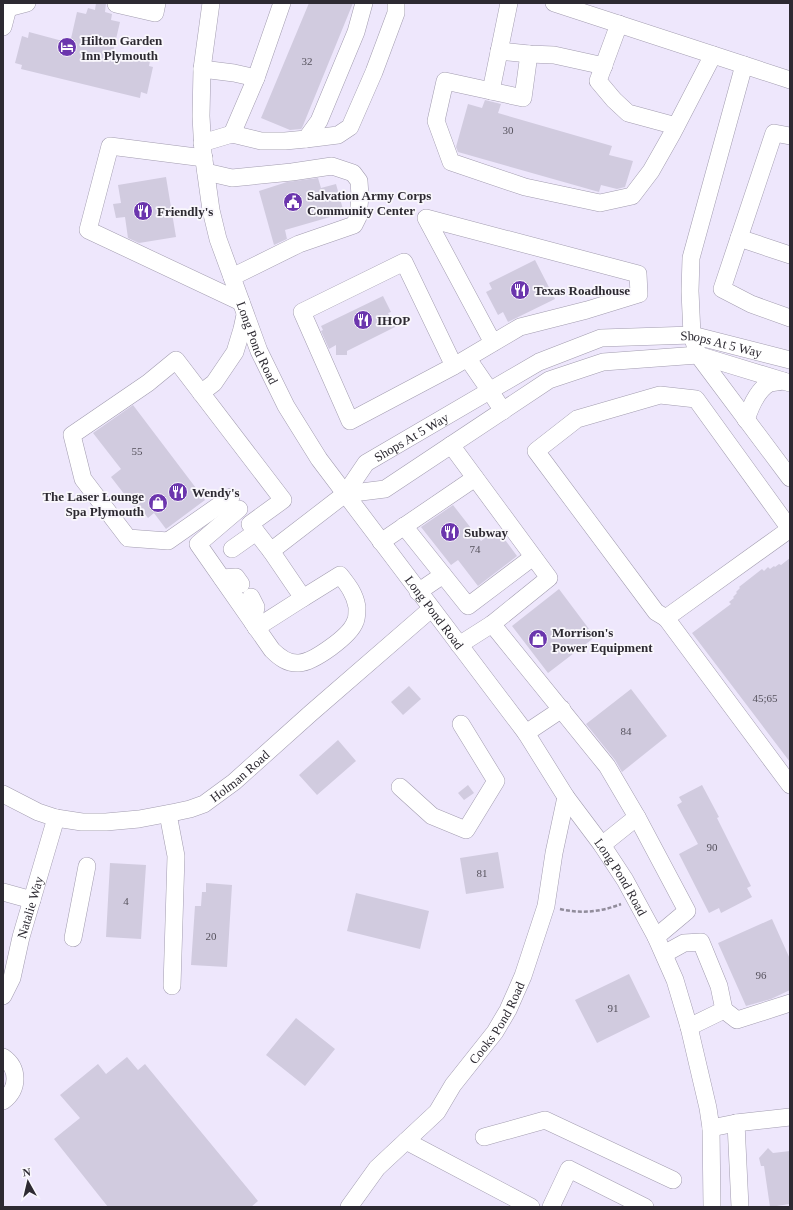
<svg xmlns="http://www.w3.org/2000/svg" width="793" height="1210" font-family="'Times New Roman',serif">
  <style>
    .building { fill: #d1cbdf }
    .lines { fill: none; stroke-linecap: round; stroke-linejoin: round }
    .minor-casing { stroke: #a29caf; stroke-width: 18 }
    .path { stroke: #918c9b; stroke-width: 2.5; stroke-dasharray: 4 2; stroke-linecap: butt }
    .minor { stroke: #fff; stroke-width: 17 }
    .labels { text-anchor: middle; stroke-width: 3.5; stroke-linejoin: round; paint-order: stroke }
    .number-label { font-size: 11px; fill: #56525d }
    .poi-label { font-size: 13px; font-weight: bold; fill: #2d2a32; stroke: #f9f7fc; text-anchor: start }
    .street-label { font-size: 13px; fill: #2d2a32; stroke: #f9f7fc }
  </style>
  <rect width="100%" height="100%" fill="#eee7fc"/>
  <path class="building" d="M96,3H106L105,12L112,14L111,20L120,22L113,52L150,61L149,66L153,67L147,94L141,92L140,98L21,69L22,65L15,63L22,36L28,38L29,32L70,43L77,12L86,14L88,8L95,10Z
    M309,3H353L302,128L301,129L290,130L261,118Z
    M485,100L501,104L498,113L612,146L609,155L633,161L625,187L617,189L601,185L599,192L458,152L456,147L468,104L482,108Z
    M166,177L176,237L139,243L128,238L125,217L116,218L113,204L121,203L118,185Z
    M318,178L321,188L336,184L344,213L285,230L287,239L274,245L259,191L287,182Z
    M535,260L555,299L508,322L503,312L498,315L486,292L492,289L489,283Z
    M383,296L391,312L388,313L395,327L347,351V355H336V345L329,349L321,331L323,330L321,326Z
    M133,405L205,500L166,529L154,513L148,518L141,509L138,512L111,477L121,469L93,433Z
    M453,505L481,541L497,529L517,556L478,586L458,560L451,565L421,527Z
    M790,558V762L692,633L731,604L729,602L734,598L733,597L737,593L736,592L740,588L739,587L762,569L764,571L768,567L770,569L774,566L775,567L779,564L781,565Z
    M559,589L595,637L548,673L512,626Z
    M409,686L421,699L403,715L391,702Z
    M631,689L667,736L622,772L615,760L586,724Z
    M338,740L356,761L317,795L299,775Z
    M468,785L474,793L464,800L458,793Z
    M702,785L719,817L717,818L751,886L747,888L752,897L721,913L719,908L709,913L679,854L698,844L677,805L682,802L679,797Z
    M498,852L504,888L466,894L460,858Z
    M110,863L146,865L141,939L106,937Z
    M206,883L232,885L227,967L191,965L195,906H201L202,892H206Z
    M356,893L429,911L420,949L347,931Z
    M772,919L790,959V990L771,999L746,1006L718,943Z
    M629,974L650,1017L597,1043L575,1000Z
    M296,1018L335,1049L305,1086L266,1055Z
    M127,1057L138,1070L145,1064L258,1201L251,1207H108L54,1139L80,1118L60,1095L98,1064L106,1074Z
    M768,1148L773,1153L790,1151V1204L770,1207L764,1166H761L759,1158Z"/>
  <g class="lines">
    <g class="minor-casing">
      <g id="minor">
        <path id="s1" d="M211,3L202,69L201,116L203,153L211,210L218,239L259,351L286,406L319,459L526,733L566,797L602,845L625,880L656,937L675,980L689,1027L708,1108L711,1128L712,1207"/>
        <path d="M509,3L491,91L445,81L436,121L451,162L525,187L600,203L632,196L651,171L672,134L713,55"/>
        <path d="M554,3L790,80"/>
        <path d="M116,4L155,13L157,3"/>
        <path d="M3,6L8,8L27,3"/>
        <path d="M619,24L598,81L614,100L628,113L676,126"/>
        <path d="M3,27L8,8"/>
        <path d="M499,51L529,54L554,55L604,66"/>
        <path d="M744,65L691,258L690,291L692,335L698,355L790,478"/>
        <path d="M202,69L234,73L256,78"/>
        <path d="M491,91L523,98L529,54"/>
        <path d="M232,134L256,78L282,3"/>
        <path d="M790,136L774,133L722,289L751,304L790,318"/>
        <path d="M306,139L338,135L350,127L374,72L396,13V3"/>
        <path d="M202,143L232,134L261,141H285L306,139L319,121L356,32L364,3"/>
        <path d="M204,158L110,146L88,230L241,302"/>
        <path d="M206,172L232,178L292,172L332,166L353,173L359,181L360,196L358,217L354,225L299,244L232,277"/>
        <path d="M739,238L790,255"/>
        <path d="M468,359L490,391L503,411"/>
        <path d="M454,366L404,262L302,312L350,421L454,366L520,327L587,310L639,294L638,274L426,218L493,343"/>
        <path d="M201,393L214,383L235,352L242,329L245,315"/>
        <path d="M746,420C750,408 758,389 770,383C774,382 779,382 783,381"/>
        <path d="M451,445L549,578L492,624L459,645"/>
        <path d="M345,494L385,489L549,380L603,362L698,355L790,383"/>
        <path id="s2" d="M231,497L168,541L128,538L83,479L72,435L148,383L176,360L283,500L250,524L271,551L345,494L366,463L539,362L601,338L692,335L790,360"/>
        <path d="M239,509L198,544L272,650C280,658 288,664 299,663C314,662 350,636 355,622C357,619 357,611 357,607C355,594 348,585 340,575L303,598L271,551"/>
        <path d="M404,526L468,606L533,557"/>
        <path d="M790,529L666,618L790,785"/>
        <path d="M381,542L475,478"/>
        <path d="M232,549L256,532"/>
        <path d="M222,578L236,577L241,584"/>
        <path d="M418,592L443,575"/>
        <path d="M251,597L256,607L253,623"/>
        <path d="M666,618L656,612L536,451L577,419L660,395L696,399L790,529"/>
        <path d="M492,624L607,766L637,817L602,845"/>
        <path d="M256,628L303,598"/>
        <path d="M526,733L562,709"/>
        <path d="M400,787L432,816L466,830L496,781L461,724"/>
        <path id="s3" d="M3,794L38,812L56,818L82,822H106L139,819L176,812L190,809L204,804L234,782L311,713L431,609"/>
        <path d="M168,814L176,856L172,986"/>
        <path d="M637,817L687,911L656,937"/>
        <path d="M3,892L32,900"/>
        <path d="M73,938L87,866"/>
        <path d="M664,954L684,943L701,942L719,986L724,1010L689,1027"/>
        <path id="s4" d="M3,996L12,978L21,937L56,818"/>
        <path d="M724,1010L737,1020L790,1003"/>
        <path d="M3,1057C19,1068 19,1089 3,1101"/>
        <path d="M736,1123L740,1207"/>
        <path d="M711,1128L736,1123L790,1117"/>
        <path d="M484,1137L545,1120L673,1180"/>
        <path d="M406,1141L531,1207"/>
        <path id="s5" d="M349,1207L377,1168L437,1112L453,1085L495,1032L508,1010L523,976L546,906L554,853L566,797"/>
        <path d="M551,1207L569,1169L645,1207"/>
      </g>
    </g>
    <path class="path" d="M560,909C581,914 601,912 621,904"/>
    <use href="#minor" class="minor"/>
  </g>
  <defs>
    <g id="hotel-disc" transform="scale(1)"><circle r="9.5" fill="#6b36ad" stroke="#f9f7fc"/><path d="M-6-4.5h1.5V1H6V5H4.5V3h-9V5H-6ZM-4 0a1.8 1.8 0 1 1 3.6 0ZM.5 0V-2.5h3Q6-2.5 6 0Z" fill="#fff"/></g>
    <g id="civic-disc" transform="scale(1)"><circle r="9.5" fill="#6b36ad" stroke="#f9f7fc"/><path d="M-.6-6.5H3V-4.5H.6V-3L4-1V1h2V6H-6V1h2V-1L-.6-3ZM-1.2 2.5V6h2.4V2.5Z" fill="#fff"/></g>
    <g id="restaurant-disc" transform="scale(1)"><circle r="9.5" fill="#6b36ad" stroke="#f9f7fc"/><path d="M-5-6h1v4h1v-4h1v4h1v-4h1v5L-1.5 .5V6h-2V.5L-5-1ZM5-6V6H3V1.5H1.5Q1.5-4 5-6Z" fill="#fff"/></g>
    <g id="shop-disc" transform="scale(1)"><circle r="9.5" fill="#6b36ad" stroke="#f9f7fc"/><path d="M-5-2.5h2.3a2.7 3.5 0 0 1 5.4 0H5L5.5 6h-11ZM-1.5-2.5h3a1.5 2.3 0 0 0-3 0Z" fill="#fff"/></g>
  </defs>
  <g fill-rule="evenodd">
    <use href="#hotel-disc" x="67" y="47"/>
    <use href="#civic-disc" x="293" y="202"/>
    <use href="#restaurant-disc" x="143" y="211"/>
    <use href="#restaurant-disc" x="520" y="290"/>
    <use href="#restaurant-disc" x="363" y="320"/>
    <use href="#restaurant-disc" x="178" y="492"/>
    <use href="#shop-disc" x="158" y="503"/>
    <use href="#restaurant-disc" x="450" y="532"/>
    <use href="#shop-disc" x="538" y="639"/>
  </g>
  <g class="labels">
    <g class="number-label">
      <text x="307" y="65">32</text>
      <text x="508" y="134">30</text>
      <text x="137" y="455">55</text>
      <text x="475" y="553">74</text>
      <text x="765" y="702">45;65</text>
      <text x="626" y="735">84</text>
      <text x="712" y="851">90</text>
      <text x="482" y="877">81</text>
      <text x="126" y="905">4</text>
      <text x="211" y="940">20</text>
      <text x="761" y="979">96</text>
      <text x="613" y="1012">91</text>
    </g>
    <g class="poi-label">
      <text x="81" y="45">Hilton Garden<tspan x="81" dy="15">Inn Plymouth</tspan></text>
      <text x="307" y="200">Salvation Army Corps<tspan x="307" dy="15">Community Center</tspan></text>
      <text x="157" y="216">Friendly's</text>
      <text x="534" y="295">Texas Roadhouse</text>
      <text x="377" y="325">IHOP</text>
      <text x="192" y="497">Wendy's</text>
      <text x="144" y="501" text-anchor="end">The Laser Lounge<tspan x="144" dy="15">Spa Plymouth</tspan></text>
      <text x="464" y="537">Subway</text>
      <text x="552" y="637">Morrison's<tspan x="552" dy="15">Power Equipment</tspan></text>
    </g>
    <g class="street-label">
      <text dy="5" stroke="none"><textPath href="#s1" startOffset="349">Long Pond Road</textPath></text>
      <text dy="5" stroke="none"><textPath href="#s2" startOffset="1135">Shops At 5 Way</textPath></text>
      <text dy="5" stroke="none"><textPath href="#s2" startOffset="799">Shops At 5 Way</textPath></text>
      <text dy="5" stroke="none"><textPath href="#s1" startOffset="673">Long Pond Road</textPath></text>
      <text dy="5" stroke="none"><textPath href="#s3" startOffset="254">Holman Road</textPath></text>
      <text dy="5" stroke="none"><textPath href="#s1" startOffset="997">Long Pond Road</textPath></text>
      <text dy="5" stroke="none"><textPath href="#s4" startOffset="93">Natalie Way</textPath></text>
      <text dy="5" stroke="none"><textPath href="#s5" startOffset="238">Cooks Pond Road</textPath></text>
    </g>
  </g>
  <rect width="793" height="1210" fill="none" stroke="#2d2a32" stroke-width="8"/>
  <g transform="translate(28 1182) rotate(352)" stroke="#f9f7fc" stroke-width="3" paint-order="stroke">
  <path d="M0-3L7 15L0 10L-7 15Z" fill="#2d2a32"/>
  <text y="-6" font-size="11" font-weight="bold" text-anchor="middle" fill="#2d2a32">N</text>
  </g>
</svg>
